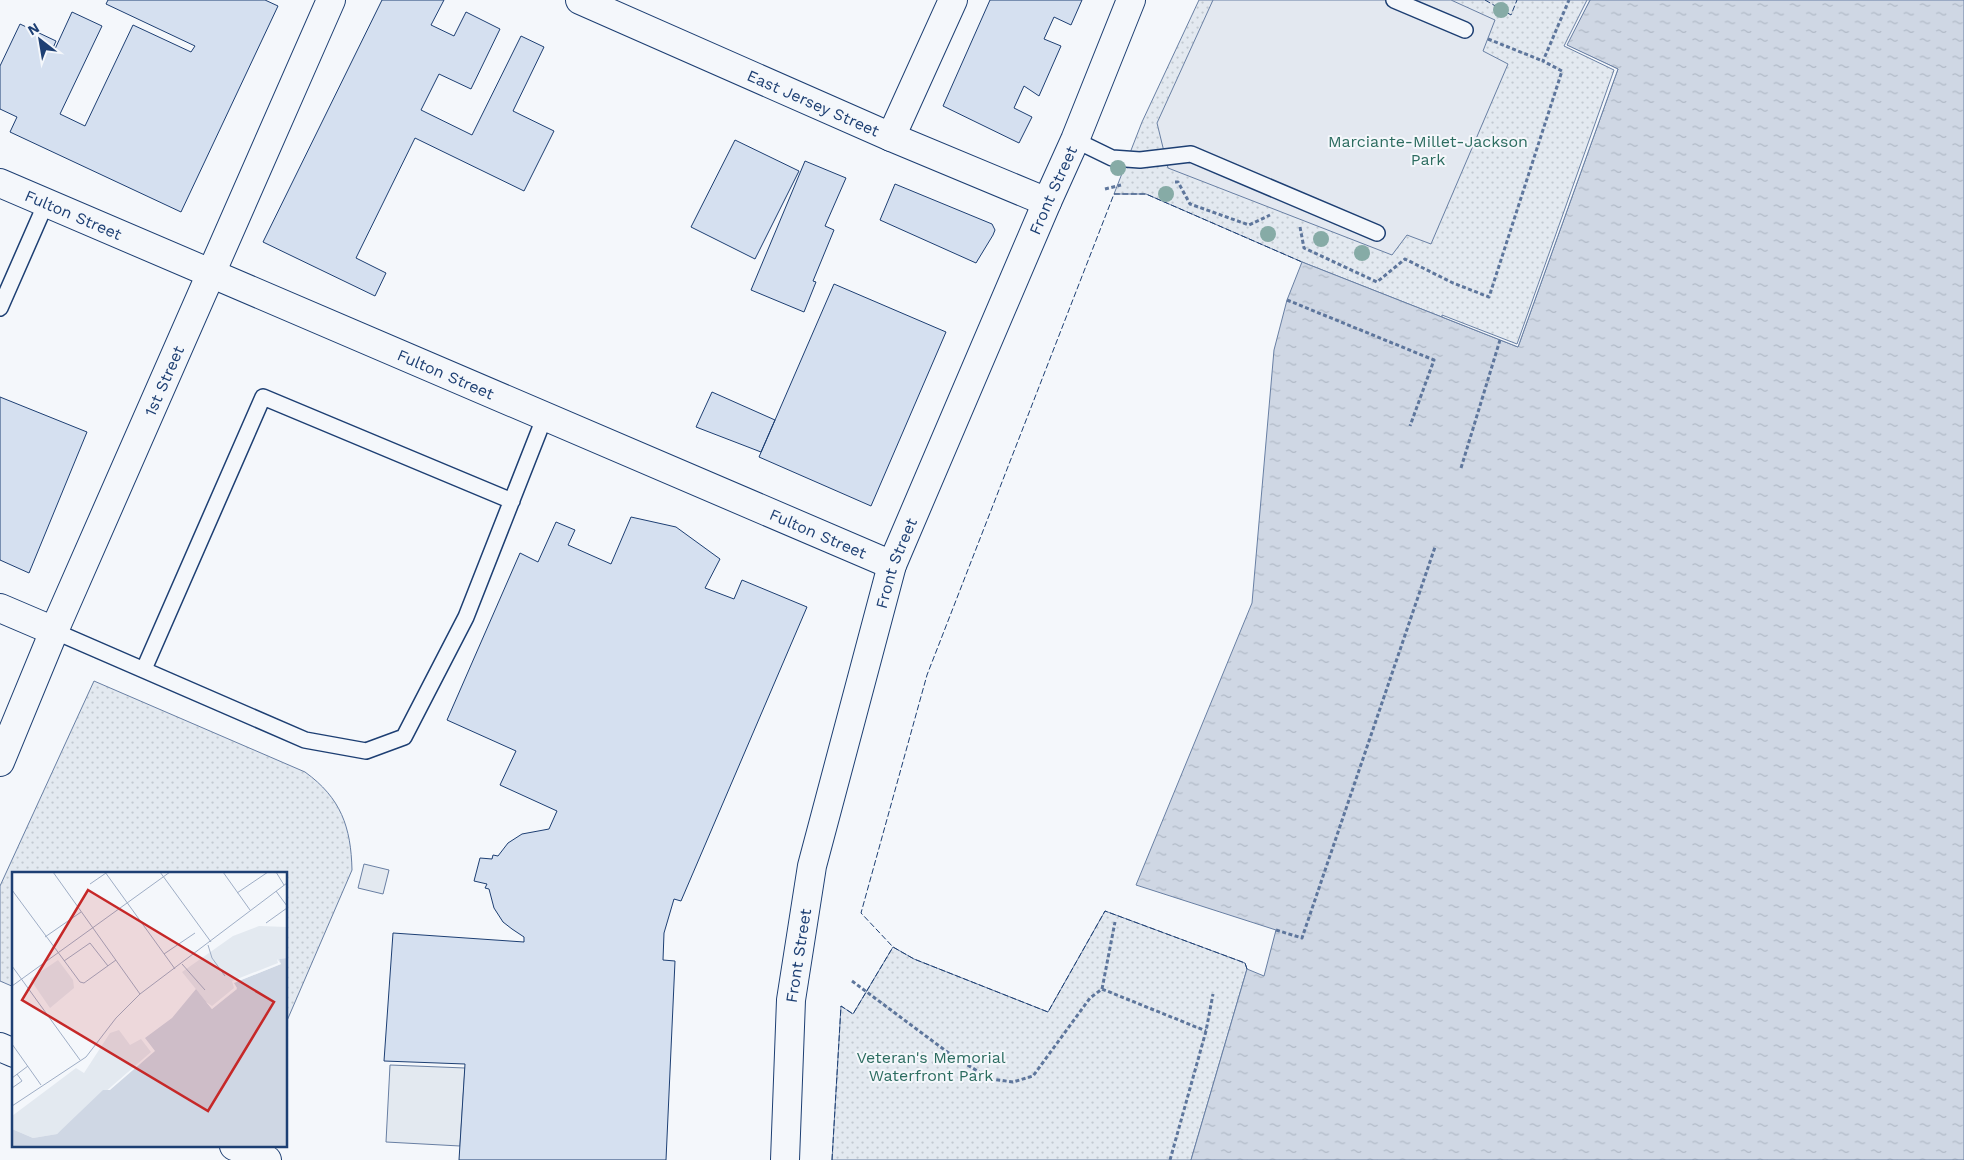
<svg xmlns="http://www.w3.org/2000/svg" width="1964" height="1160" font-family="'Work Sans',sans-serif">
  <style>
    .green { fill: #e3e9f0; stroke: #687fa3 }
    .park { fill: url(#park-dots); stroke: #687fa3 }
    .parking { fill: #e3e8f0; stroke: #687fa3 }
    .water { fill: url(#water-ripples); stroke: #687fa3 }
    .pier { fill: #f4f7fb; stroke: #687fa3 }
    .building { fill: #d5e0f0; stroke: #1d3f73 }
    .lines { fill: none; stroke-linecap: round; stroke-linejoin: round }
    .lane-casing { stroke: #1d3f73; stroke-width: 18 }
    .street-casing { stroke: #1d3f73; stroke-width: 30 }
    .secondary-casing { stroke: #1d3f73; stroke-width: 30 }
    .path { stroke: #5e769c; stroke-width: 3; stroke-dasharray: 4 2.5; stroke-linecap: butt }
    .lane { stroke: #f4f7fb; stroke-width: 15 }
    .street { stroke: #f4f7fb; stroke-width: 28 }
    .secondary { stroke: #f4f7fb; stroke-width: 28 }
    .fence { stroke: #1d3f73; stroke-width: 1; stroke-dasharray: 6 2.5; stroke-linecap: butt }
    .tree { fill: #86aba6 }
    .labels { text-anchor: middle; stroke-width: 4; stroke-linejoin: round; paint-order: stroke }
    .street-label { font-size: 16px; fill: #1d3f73; stroke: #f4f7fb }
    .park-label { font-size: 16px; fill: #2c6c60; stroke: #f4f7fb }
    .inset-road { fill: none; stroke: #9eadc5; stroke-width: 1 }
    .view { fill: #c62828; fill-opacity: 0.15; stroke: #c62828; stroke-width: 2.5 }
    .inset-edge { fill: none; stroke: #1d3f73; stroke-width: 2.5 }
  </style>
  <defs>
    <pattern id="park-dots" width="8" height="8" patternUnits="userSpaceOnUse" patternTransform="scale(1.25)"><rect width="8" height="8" fill="#e3e9f0"/><path d="M2 2h.1M6 6h.1" fill="none" stroke="#c2c9d1" stroke-width="1.8" stroke-linecap="round"/></pattern>
    <pattern id="water-ripples" width="26" height="14" patternUnits="userSpaceOnUse" patternTransform="scale(1.25)"><rect width="26" height="14" fill="#cfd7e4"/><path d="M2 4q2-2 4 0t4 0M15 11q2-2 4 0t4 0" fill="none" stroke="#b1bac7"/></pattern>
  </defs>
  <rect width="100%" height="100%" fill="#f4f7fb"/>
  <path class="green" d="M364,864L389,870L383,894L358,888Z
    M390,1065L465,1068L460,1146L386,1142Z"/>
  <path class="park" d="M1199,0H1590L1567,45L1618,69L1518,347L1302,262L1146,194H1114L1142,122Z
    M94,681L305,772C341,798 351,827 352,870L286,1023V874H14V987L0,981V886Z
    M1105,911L1245,963L1247,969L1191,1160H832L841,1006L853,1014L893,947L914,959L1048,1012Z"/>
  <path class="parking" d="M1213,0H1451L1495,20L1483,51L1508,64L1431,244L1407,235L1392,255L1168,168L1157,123Z"/>
  <path class="water" d="M1590,0H1964V1160H1191L1247,969L1264,976L1276,930L1136,885L1252,603L1274,350L1287,300L1302,262L1518,347L1618,69L1566,45Z"/>
  <path class="pier" d="M1587,0H1590L1567,45L1618,69L1518,347L1442,317V315L1517,344L1614,70L1564,46Z"/>
  <path class="building" d="M108,0H265L278,6L181,212L10,132L17,117L0,109V66L20,24L56,41L53,48L55,49L72,12L102,26L60,114L85,126L133,25L191,52L195,46L106,4Z
    M382,0H444L431,25L454,36L466,12L500,29L471,89L439,74L421,110L472,135L521,36L544,47L513,111L554,131L524,191L415,138L356,258L386,273L375,296L263,242Z
    M990,0H1082L1071,25L1054,17L1044,39L1061,46L1039,96L1024,86L1014,108L1032,117L1019,143L943,106Z
    M735,140L799,171L755,259L691,227Z
    M805,161L846,178L825,226L834,230L813,281L816,282L804,312L751,290Z
    M895,184L992,224L995,230L993,235L976,263L880,220Z
    M834,284L946,332L871,506L759,457Z
    M712,392L775,420L761,452L696,427Z
    M0,397L87,432L29,573L0,560Z
    M631,517L676,527L720,559L705,588L734,599L742,580L807,607L681,901L674,899L664,933L663,960L675,961L666,1160H459L465,1064L384,1061L393,933L524,942V937L512,929L503,922L494,908L489,889L485,888L487,884L474,881L480,858L492,859L493,855L498,856L508,843L522,834L549,829L557,811L500,785L516,751L447,720L520,553L538,562L556,522L575,530L568,545L611,564Z"/>
  <g class="lines">
    <g class="lane-casing">
      <path id="lane" d="M1394,0L1465,30
        M1075,140L1112,158L1140,160L1191,154L1377,233
        M0,308L46,203
        M54,631L305,740L366,751L404,737L466,617L545,416
        M144,669L263,397L512,501"/>
    </g>
    <g class="street-casing">
      <g id="street">
        <path id="s1" d="M580,0L891,137L1047,202"/>
        <path d="M891,137L953,0"/>
        <path id="s2" d="M0,183L892,565"/>
        <path d="M0,608L54,631"/>
        <path d="M0,1047L14,1053"/>
        <path d="M234,1146L267,1160"/>
        <path id="s3" d="M785,1160L791,1000L812,866L892,565L1047,202L1075,140L1131,0"/>
      </g>
    </g>
    <g class="secondary-casing">
      <g id="secondary">
        <path id="s4" d="M0,762L54,631L331,0"/>
      </g>
    </g>
    <path class="path" d="M1488,39L1543,61
      M1175,182H1178L1190,204L1249,225L1270,215
      M1105,189L1121,185
      M1300,227L1304,248L1377,282L1405,259L1453,283L1489,297L1562,71L1543,61L1569,0
      M1287,300L1434,360L1410,426
      M1461,468L1500,340
      M1276,930L1302,938L1435,547
      M852,981L954,1057L991,1079L1013,1082L1033,1076L1090,998L1102,989L1206,1031
      M1102,989L1115,922
      M1170,1160L1206,1031L1213,994"/>
    <use href="#lane" class="lane"/>
    <use href="#street" class="street"/>
    <use href="#secondary" class="secondary"/>
    <path class="fence" d="M1485,0L1511,15L1517,0
      M1247,969L1245,963L1105,911L1048,1012L914,959L893,947L861,913L927,675L1114,194H1146L1302,262
      M832,1160L841,1006L853,1014L893,947"/>
  </g>
  <g class="tree">
    <circle cx="1501" cy="10" r="8"/>
    <circle cx="1118" cy="168" r="8"/>
    <circle cx="1166" cy="194" r="8"/>
    <circle cx="1268" cy="234" r="8"/>
    <circle cx="1321" cy="239" r="8"/>
    <circle cx="1362" cy="253" r="8"/>
  </g>
  <g class="labels">
    <g class="street-label">
      <text dy="6" stroke="none"><textPath href="#s1" startOffset="255">East Jersey Street</textPath></text>
      <text dy="6" stroke="none"><textPath href="#s3" startOffset="1015">Front Street</textPath></text>
      <text dy="6" stroke="none"><textPath href="#s2" startOffset="80">Fulton Street</textPath></text>
      <text dy="6" stroke="none"><textPath href="#s2" startOffset="485">Fulton Street</textPath></text>
      <text dy="6" stroke="none"><textPath href="#s4" startOffset="415">1st Street</textPath></text>
      <text dy="6" stroke="none"><textPath href="#s2" startOffset="890">Fulton Street</textPath></text>
      <text dy="6" stroke="none"><textPath href="#s3" startOffset="610">Front Street</textPath></text>
      <text dy="6" stroke="none"><textPath href="#s3" startOffset="205">Front Street</textPath></text>
    </g>
    <g class="park-label">
      <text x="1428" y="147">Marciante-Millet-Jackson<tspan x="1428" dy="18">Park</tspan></text>
      <text x="931" y="1063">Veteran's Memorial<tspan x="931" dy="18">Waterfront Park</tspan></text>
    </g>
  </g>
  <g transform="translate(12 872)">
    <rect width="275" height="275" fill="#f4f7fb"/>
    <path d="M247,54L275,55V86L267,87L269,92L222,111L225,116L200,137L170,100L221,64ZM46,88L61,108L62,116L38,136L18,107ZM107,158L118,173L129,167L139,180L45,262L21,266L0,257V244L64,196L72,201L98,161Z" fill="#e3e9f0"/>
    <path d="M275,86V275H0V257L21,266L45,262L91,218H98L143,179L133,166L160,146L184,117L200,137L225,117L221,111L269,92L267,87Z" fill="#cfd7e4"/>
    <path d="M265,87L269,92L222,111L225,116L200,137L194,130L200,134L222,116L220,109L266,91Z" fill="#f4f7fb"/>
    <path class="inset-road" d="M41,0L128,122M93,0L163,97M148,0L199,70M211,0L238,38M264,0L272,13M78,12L94,1M0,18L68,110L72,111L104,88M264,19L275,34M225,21L256,0M254,51L275,36M33,65L69,40M196,73L200,86L213,104M152,82L183,61M52,89L78,71L96,94M170,92L193,118M0,94L68,188M0,114L158,0M0,172L29,213M0,206L16,194M0,216L10,209L5,202M0,234L74,185L104,146L128,122L275,11"/>
    <path class="view" d="M76,18L262,130L196,239L10,128Z"/>
    <rect width="275" height="275" class="inset-edge"/>
  </g>
  <g transform="translate(40 40) rotate(329)" stroke="#f4f7fb" stroke-width="4" paint-order="stroke">
  <path d="M0-4L9 19L0 12L-9 19Z" fill="#1d3f73"/>
  <text y="-8" font-size="14" font-weight="bold" text-anchor="middle" fill="#1d3f73">N</text>
  </g>
</svg>
